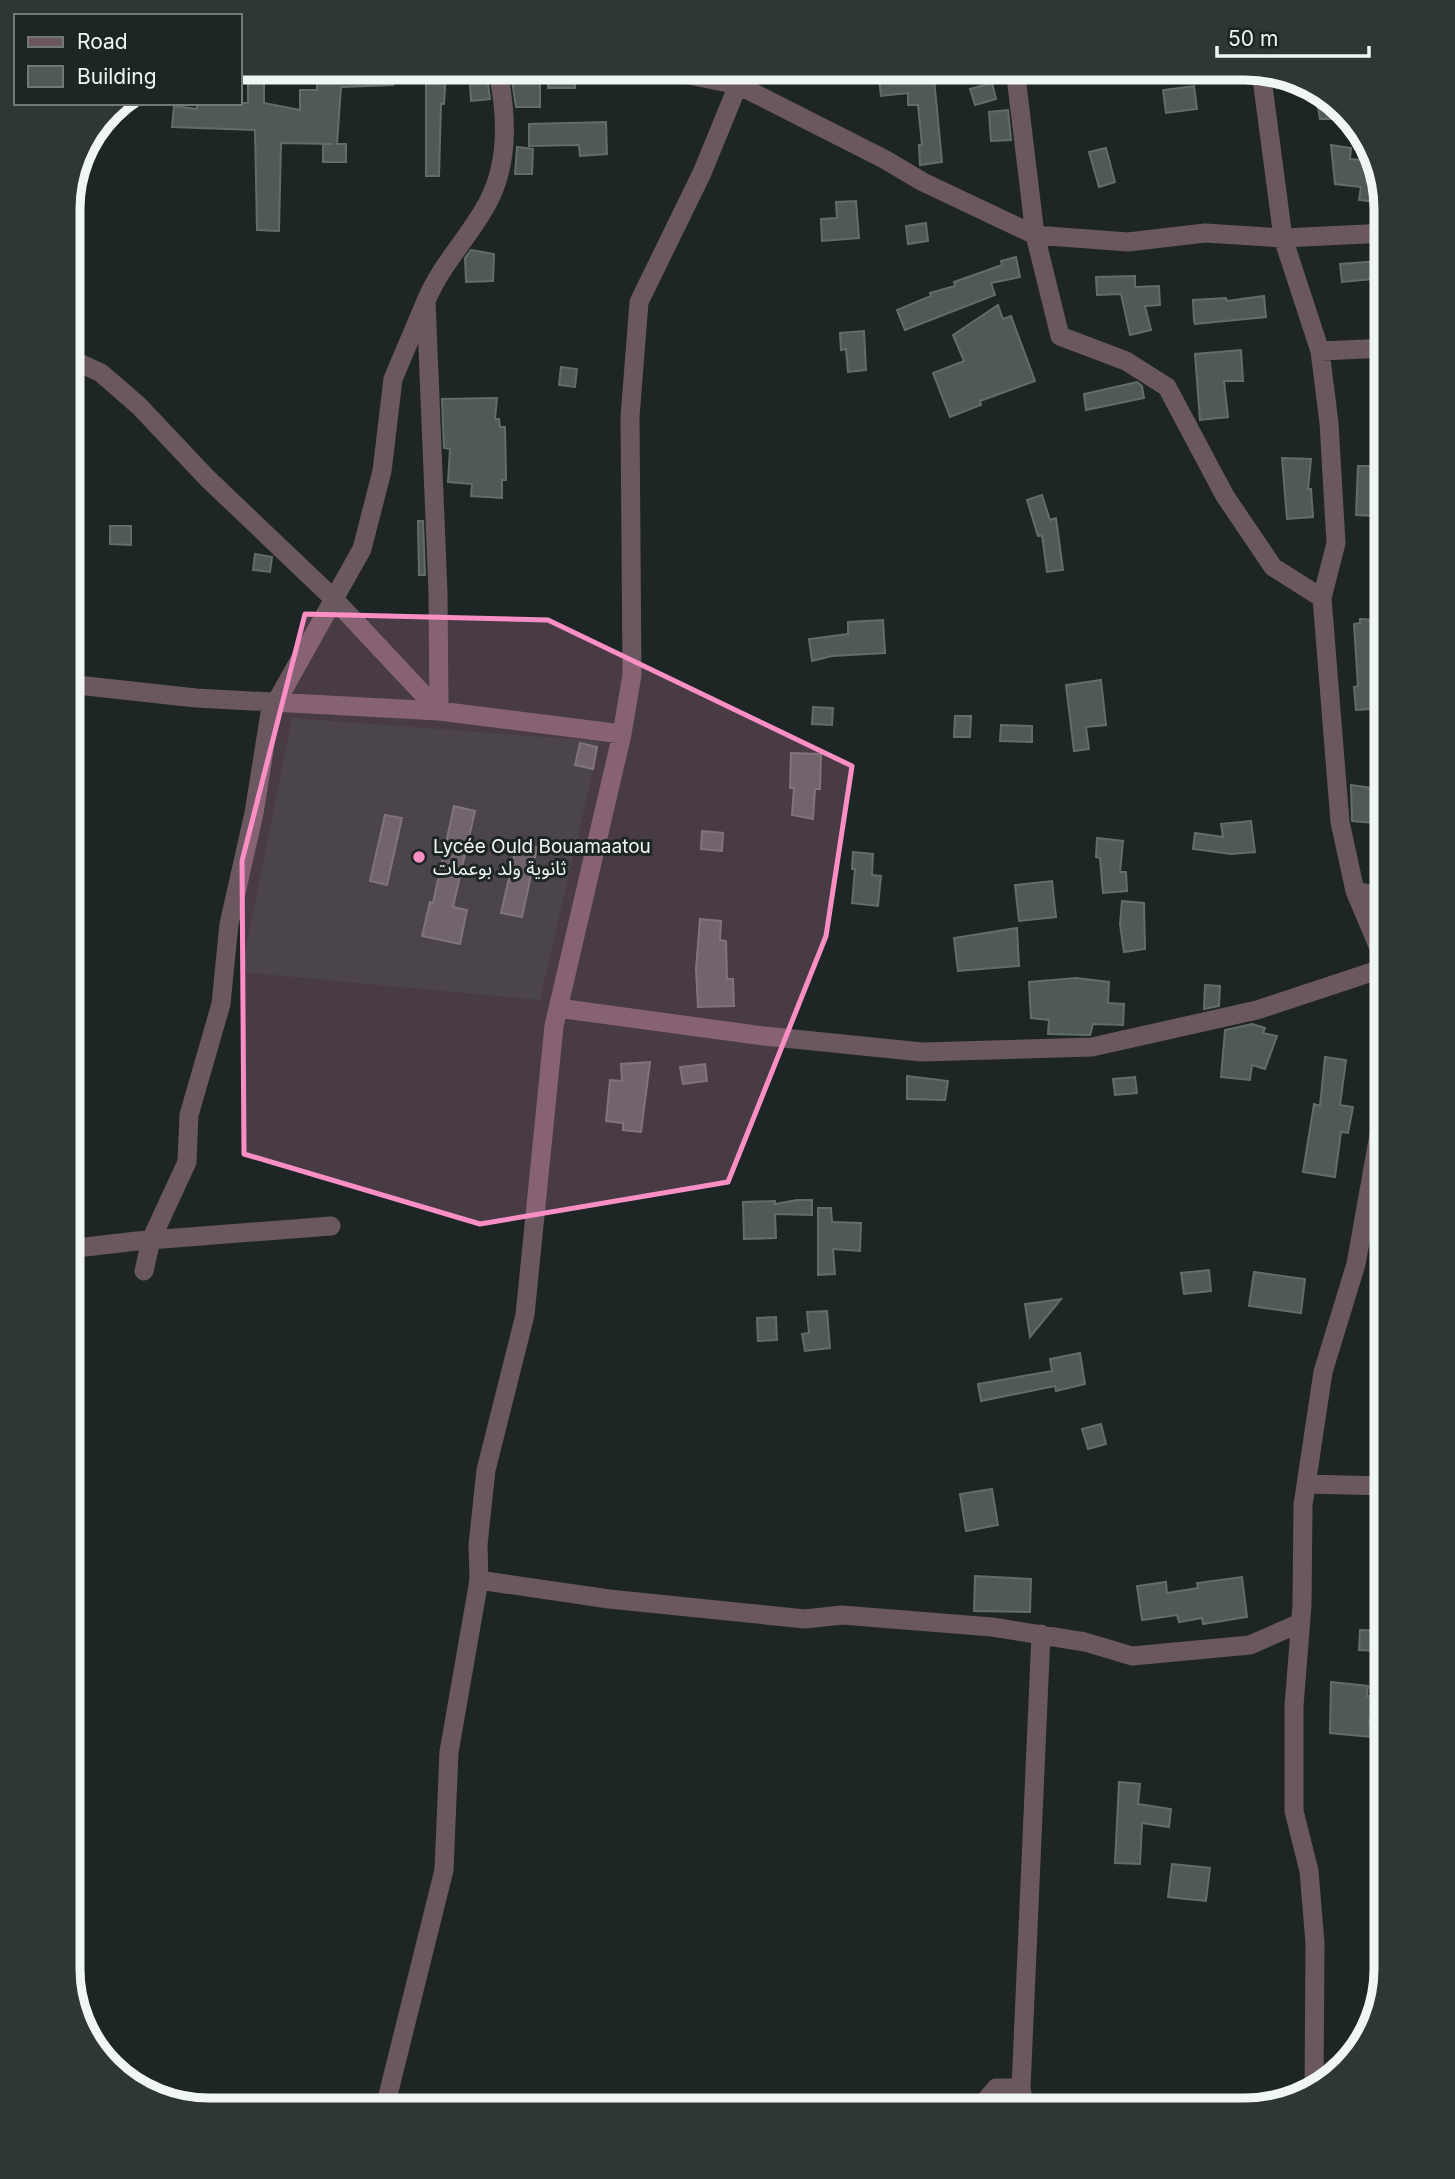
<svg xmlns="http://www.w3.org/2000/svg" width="1455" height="2179" font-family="Inter,'Noto Sans Arabic',sans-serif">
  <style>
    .built { fill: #20312d }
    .building { fill: #4f5957; stroke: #626d6b; stroke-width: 2 }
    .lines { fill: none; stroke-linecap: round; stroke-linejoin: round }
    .minor { stroke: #6b5760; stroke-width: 19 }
    .marked { fill: #fb8fc5; fill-opacity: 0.2; stroke: #fb8fc5; stroke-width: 5; stroke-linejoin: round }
    .poi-dot { fill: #fb8fc5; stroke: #1d2624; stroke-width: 2.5 }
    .labels { text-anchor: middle; stroke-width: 6; stroke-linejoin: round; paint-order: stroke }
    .poi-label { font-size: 19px; fill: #f0f6f5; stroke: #1d2624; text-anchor: start }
    .rim { fill: none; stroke: #f0f6f5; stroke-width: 9 }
  </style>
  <rect width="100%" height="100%" fill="#1d2624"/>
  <path class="built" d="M292,718L600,741L540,1000L241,972Z"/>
  <path class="building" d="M575,68V88H548V69Z
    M917,68H933L942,162L920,165L919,145H922L918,105H908V93L881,96L879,78L918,73Z
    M392,69L393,85L341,87L337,144H346V162H323V144H333L281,143L279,231L257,230L255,130L172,127L174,106L197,109V103H248V80H264V103L300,110V90H317V80L338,79L337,73Z
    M426,71L446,72L444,104H441L439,176H426Z
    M483,80L488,84L490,99L471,101L470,82Z
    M512,81H540V107H516Z
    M992,83L996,99L975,105L970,89Z
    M1194,86L1197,109L1166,113L1163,90Z
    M1315,89L1323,92L1337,106L1339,119H1320Z
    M1008,110L1011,140L991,141L989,112Z
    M606,122L607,154L580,156L579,145L529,146V124Z
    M1331,145L1351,148L1350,159L1374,161L1385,203L1359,200L1361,187L1335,184Z
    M517,147L533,149L532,174H515Z
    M1106,148L1115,182L1099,187L1089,152Z
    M856,201L859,238L822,241L821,219L837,218L836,202Z
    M926,223L928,241L908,244L906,226Z
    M471,250L494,254L493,281L466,282L465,258Z
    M1016,257L1020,277L991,283L995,295L905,330L897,310L931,296L930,293L955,286L954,282L1002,265L1001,261Z
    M1380,261L1383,278L1342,282L1340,264Z
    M1135,276V287L1159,286L1160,305L1145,306L1151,330L1130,335L1121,294L1097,295L1096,277Z
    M1264,296L1266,317L1195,324L1194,321L1193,300L1226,298L1227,301Z
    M998,305L1003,319L1011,316L1035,381L980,401L981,405L950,417L933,373L964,361L953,335Z
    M864,331L866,370L848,372L846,349L841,350L840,333Z
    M1241,350L1243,381H1224L1228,417L1200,420L1195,354Z
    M561,367L577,369L575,387L559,385Z
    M1137,382L1142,386L1144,398L1086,410L1084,394Z
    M497,398L495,419H499L500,427H505L506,480H502V498L471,496L472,484L448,482L450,449L444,448L442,399Z
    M1282,458L1311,459L1308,489H1311L1313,517L1287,519Z
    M1358,466H1378L1376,516L1356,515Z
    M1042,495L1050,520L1056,518L1063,570L1047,572L1042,535L1038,536L1027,500Z
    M418,521H423L425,575H419Z
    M110,526H131V545L110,544Z
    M255,554L272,557L270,572L253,570Z
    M1360,619L1377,620L1381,685H1387V708L1356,710L1354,687L1358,686L1354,624L1360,623Z
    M883,620L885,653L832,656L812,661L809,639L848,634V622Z
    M1101,680L1106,725L1086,727L1089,749L1074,751L1066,685Z
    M813,707L833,708L832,725L812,724Z
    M955,716H971L970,737H954Z
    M1001,725L1032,726V742L1000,741Z
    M580,743L597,747L593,769L575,765Z
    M791,753L821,754L820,789H815L813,819L792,815L794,788H790Z
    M1351,785L1387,790V824L1352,821Z
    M454,806L475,811L453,907L467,910L460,944L422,936L430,902L433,903Z
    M385,815L402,818L387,885L370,881Z
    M1251,821L1255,852L1231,854L1193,849L1195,833L1223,837L1221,824Z
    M702,831L723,833L722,851L701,849Z
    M1097,838L1123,841L1120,872H1126L1127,891L1103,893L1100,858L1096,857Z
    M517,843L537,847L522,917L501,913Z
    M853,852L873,854L872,875L881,876L878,906L852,903L855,869H852Z
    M1052,881L1056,917L1019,921L1015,885Z
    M1122,901L1144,903L1145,949L1124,952L1120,924Z
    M700,919L721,921L720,940L726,941L727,979H733L734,1006L698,1007L696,969Z
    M1017,928L1019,966L958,971L954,938Z
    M1076,978L1109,982L1108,1003L1124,1004L1123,1025L1093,1024L1090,1035L1048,1034L1049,1020L1031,1018L1029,982Z
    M1205,985L1220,986L1219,1006L1204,1009Z
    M1252,1024L1265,1028L1263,1033L1277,1036L1265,1069L1252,1065L1250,1080L1221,1077L1225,1030Z
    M1325,1057L1346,1060L1340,1105L1353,1107L1348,1133L1341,1132L1335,1177L1303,1172L1314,1104L1320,1106Z
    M650,1062L641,1132L623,1130V1123L606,1121L610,1080L622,1081L621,1064Z
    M705,1064L707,1081L683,1084L680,1067Z
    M907,1076L948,1081L945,1100L907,1099Z
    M1135,1077L1137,1093L1115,1095L1113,1079Z
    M797,1200H812V1215L775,1214L776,1238L744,1239L743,1202L775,1201V1204Z
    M818,1208H831L832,1222L861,1223L860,1251L833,1249L835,1274L818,1275Z
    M1209,1270L1211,1291L1184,1294L1181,1273Z
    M1254,1272L1305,1279L1301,1313L1249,1306Z
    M1061,1299L1030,1337L1025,1304Z
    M827,1311L830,1348L805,1351L802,1334L809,1333L807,1312Z
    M776,1317L777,1340L758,1341L757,1318Z
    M1080,1353L1085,1384L1056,1391L1055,1386L981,1401L978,1384L1052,1371L1050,1359Z
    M1101,1424L1106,1444L1088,1449L1082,1429Z
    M992,1489L998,1525L966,1531L960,1494Z
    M975,1576L1031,1579L1030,1612L974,1611Z
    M1242,1577L1247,1617L1203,1624L1202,1618L1179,1622L1177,1615L1142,1620L1137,1586L1166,1582L1167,1593L1198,1588L1197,1583Z
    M1360,1630L1381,1631L1380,1651L1359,1650Z
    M1331,1682L1368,1686L1367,1696L1387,1697V1719L1369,1720L1371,1737L1330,1733Z
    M1119,1782L1140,1784L1138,1804L1171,1809L1169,1827L1142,1823L1140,1864L1115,1863Z
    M1172,1864L1210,1868L1206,1901L1168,1897Z"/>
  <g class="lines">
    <path class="minor" d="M655,68L738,85L884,159L923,182L1035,235L1128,242L1205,233L1283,238L1387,233
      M1015,68L1035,235L1060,336L1126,361L1167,387L1225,496L1273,567L1322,598
      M1261,71L1283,238L1320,351L1329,423L1336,543L1322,598L1340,822L1355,891L1387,967
      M1320,351L1387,348
      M69,358L101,373L139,406L207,478L335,600L439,711
      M68,684L196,698L439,711L622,734
      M439,711L438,592L426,301C442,263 468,239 487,204C508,166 507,118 499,77L488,68
      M1355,891L1387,897
      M558,1008L764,1036L922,1052L1092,1047L1257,1010L1387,967
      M68,1249L137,1241L331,1226
      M144,1271L151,1240L187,1162L189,1115L221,1004L229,924L254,813L270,713L362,549L382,471L393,379L426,301
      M1306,1484L1387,1486
      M479,1580L609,1599L805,1619L842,1615L992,1627L1085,1642L1132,1656L1250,1645L1300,1623
      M1314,2092L1315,1943L1309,1871L1294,1811V1706L1302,1605L1303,1505L1323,1372L1356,1264L1387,1090
      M384,2111L444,1870L449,1752L479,1580L478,1545L486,1470L525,1315L554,1026L622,734L632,675L630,417L639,302L702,173L738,85L752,68
      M977,2111L996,2088H1021
      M1025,2111L1021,2088L1041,1634"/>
  </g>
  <path class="marked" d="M305,614L548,620L852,766L826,936L728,1182L480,1224L244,1154L242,861Z"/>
  <circle class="poi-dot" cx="419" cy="857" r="7"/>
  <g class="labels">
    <g class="poi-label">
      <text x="433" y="853">Lycée Ould Bouamaatou<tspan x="433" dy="22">ثانوية ولد بوعمات</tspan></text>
    </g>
  </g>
  <path d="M0 0H1455V2179H0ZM209 80H1245A129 129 0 0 1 1374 209V1969A129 129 0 0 1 1245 2098H209A129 129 0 0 1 80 1969V209A129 129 0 0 1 209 80Z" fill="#2e3735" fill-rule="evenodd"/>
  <path class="rim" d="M209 80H1245A129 129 0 0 1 1374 209V1969A129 129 0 0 1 1245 2098H209A129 129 0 0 1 80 1969V209A129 129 0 0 1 209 80Z"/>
  <rect x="14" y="14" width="228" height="91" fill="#1d2624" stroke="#717978" stroke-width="2"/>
  <rect x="28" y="37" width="35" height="10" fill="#6b5760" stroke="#717978" stroke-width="2"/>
  <text x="77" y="49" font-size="21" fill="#f0f6f5">Road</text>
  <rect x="28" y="66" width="35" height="21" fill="#4f5957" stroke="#717978" stroke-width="2"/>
  <text x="77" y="84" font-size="21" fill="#f0f6f5">Building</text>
  <path d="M1217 46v10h152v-10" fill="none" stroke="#f0f6f5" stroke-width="3.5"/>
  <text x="1228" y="46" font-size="21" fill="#f0f6f5" stroke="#1d2624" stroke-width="5" paint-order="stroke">50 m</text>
</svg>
